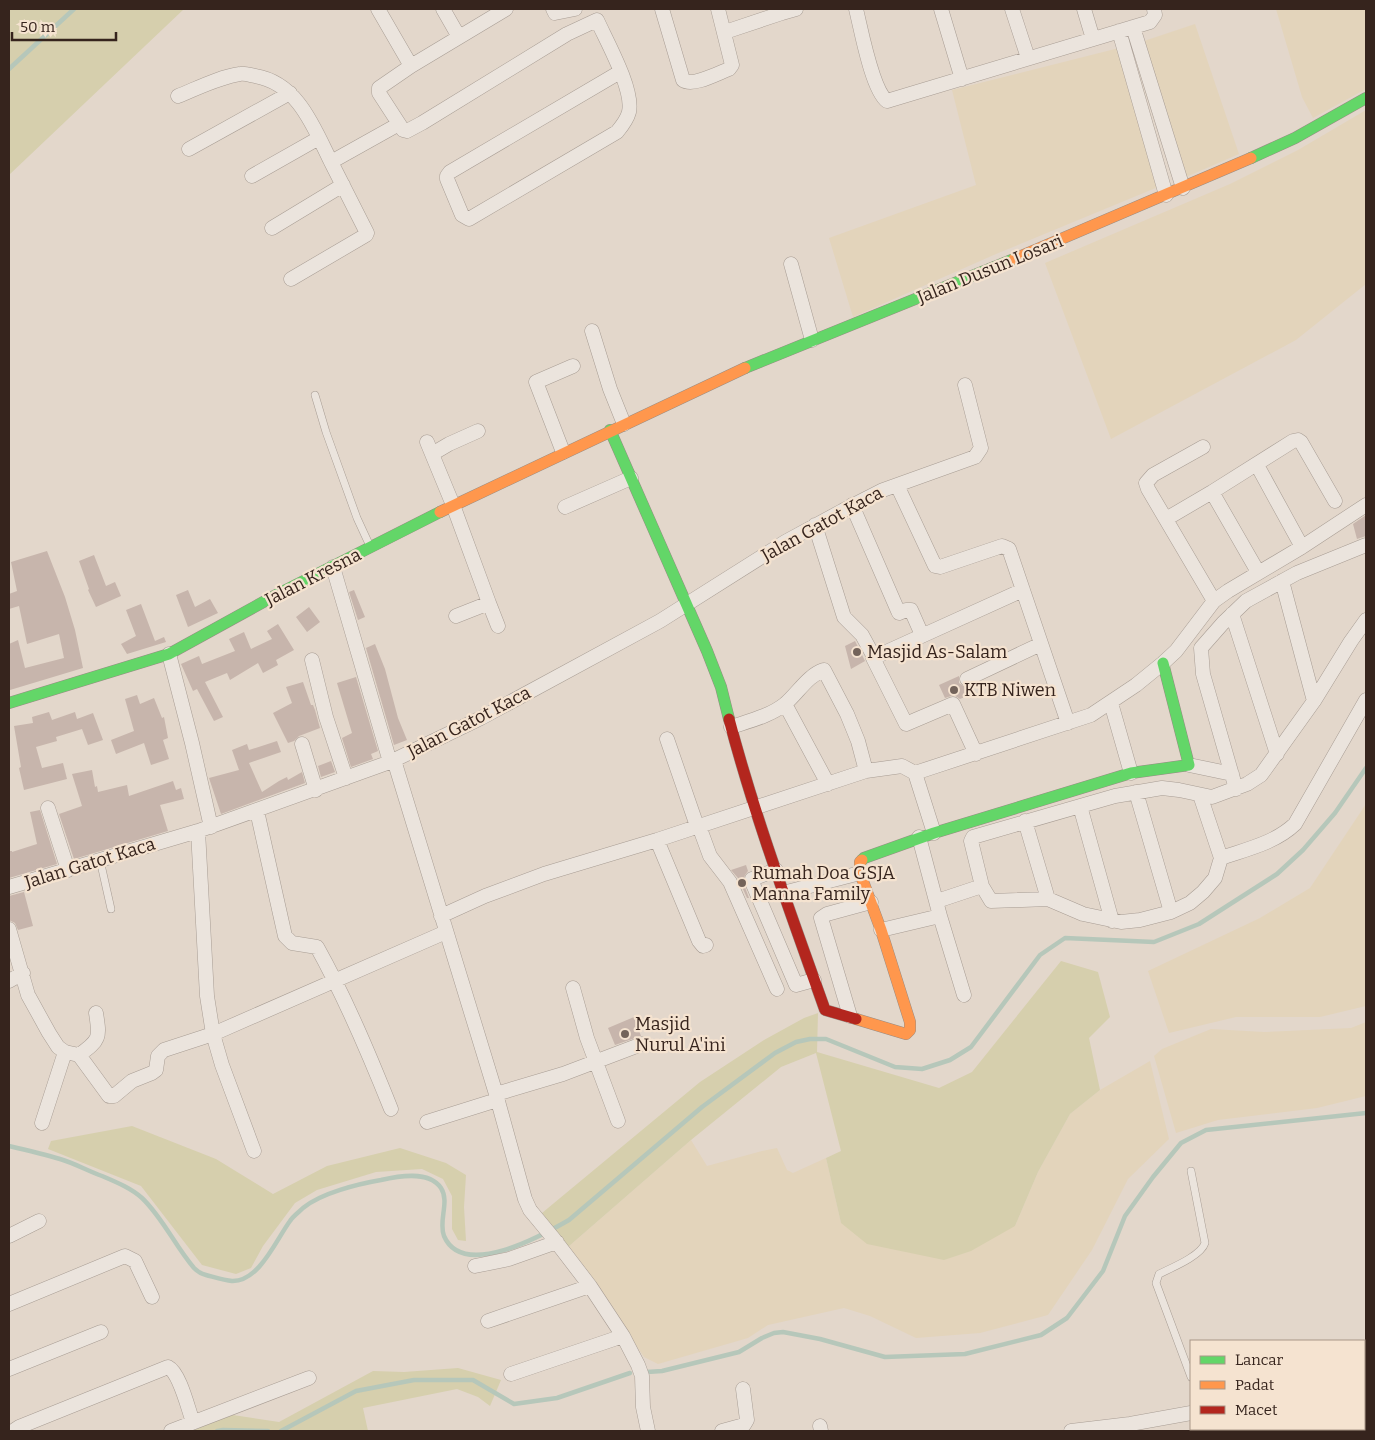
<svg xmlns="http://www.w3.org/2000/svg" width="1375" height="1440" font-family="Bitter,serif">
  <style>
    .farmland { fill: #e3d4bb }
    .green { fill: #d6cfad }
    .lines { fill: none; stroke-linecap: round; stroke-linejoin: round }
    .stream { stroke: #b6c7ba; stroke-width: 4.5 }
    .building { fill: #c7b5ac }
    .lane-casing { stroke: #a89d94; stroke-width: 8 }
    .street-casing { stroke: #a89d94; stroke-width: 15 }
    .fast-casing { stroke: #988c84; stroke-width: 12 }
    .slow-casing { stroke: #988c84; stroke-width: 12 }
    .jam-casing { stroke: #988c84; stroke-width: 12 }
    .lane { stroke: #ebe4dd; stroke-width: 7 }
    .street { stroke: #ebe4dd; stroke-width: 14 }
    .fast { stroke: #63d668; stroke-width: 11 }
    .slow { stroke: #ff974d; stroke-width: 11 }
    .jam { stroke: #b3261e; stroke-width: 11 }
    .poi-dot { fill: #73635a; stroke: #f5e3d0; stroke-width: 2 }
    .labels { text-anchor: middle; stroke-width: 4.5; stroke-linejoin: round; paint-order: stroke }
    .street-label { font-size: 18px; fill: #36241d; stroke: #f5e3d0 }
    .poi-label { font-size: 18px; fill: #36241d; stroke: #f5e3d0; text-anchor: start }
  </style>
  <rect width="100%" height="100%" fill="#e3d7cb"/>
  <path class="farmland" d="M1276,9H1366V89L1313,118L1302,97Z
    M1195,24L1239,154L1186,177L1144,41Z
    M1119,48L1158,187L996,254L853,317L829,238L976,185L952,90Z
    M1366,110V284L1296,340L1111,439L1045,263L1230,184L1298,150Z
    M1366,804V1006L1320,1017H1236L1169,1033L1148,971L1260,918L1310,888Z
    M1366,1022V1096L1317,1108L1218,1120L1176,1133L1154,1056L1162,1049L1211,1029L1264,1032L1351,1028Z
    M1150,1061L1169,1139L1128,1179L1092,1250L1048,1315L980,1333L916,1338L870,1316L844,1308L768,1325L748,1338L658,1364L644,1357L568,1247L691,1140L707,1166L762,1151L777,1148L787,1170L793,1173L826,1158L841,1223L1015,1226L1038,1172L1070,1114L1100,1090Z"/>
  <path class="green" d="M9,9H184L9,175Z
    M1061,961L1098,972L1110,1017L1089,1038L1100,1090L1070,1114L1038,1172L1015,1226L971,1251L944,1260L867,1244L841,1223L826,1158L841,1151L816,1053L781,1067L691,1140L568,1247L542,1213L700,1082L764,1040L804,1018L818,1013L817,1052L939,1088L972,1072Z
    M132,1126L216,1159L273,1194L327,1166L400,1148L446,1163L466,1175L464,1207L466,1241L458,1240L452,1229V1196L443,1179L422,1169L376,1172L317,1190L295,1203L263,1246L251,1268L236,1274L202,1265L141,1186L48,1149L51,1141Z
    M458,1368L501,1380L490,1406L478,1397L457,1389L363,1408L368,1431H186L233,1415L279,1422L373,1371L404,1372Z"/>
  <g class="lines">
    <path class="stream" d="M9,69L74,9
      M9,1146C26,1150 43,1154 60,1159C74,1163 88,1171 102,1176C116,1182 131,1188 142,1198C163,1218 175,1246 194,1268C197,1271 202,1274 206,1275C214,1277 224,1280 232,1281C259,1282 276,1240 290,1221C293,1216 299,1212 303,1208C321,1193 358,1184 381,1180C398,1176 429,1170 441,1188C450,1202 438,1221 444,1236C463,1280 543,1235 569,1220L702,1107L775,1053L796,1042L810,1039H826L895,1067L922,1069L950,1060L971,1047L1040,955L1065,938L1154,942L1199,924L1277,874L1303,850L1335,813L1366,768
      M647,1372L662,1371L739,1352L762,1338L774,1333L783,1332L820,1339L885,1357L965,1354L1041,1335L1067,1318L1103,1271L1125,1216L1153,1177L1181,1143L1206,1130L1366,1113
      M217,1431L223,1430L268,1431
      M281,1431L356,1391L414,1380H473L514,1404L557,1398L630,1373"/>
  </g>
  <path class="building" d="M1366,515V536L1357,539L1353,524Z
    M47,551L65,597L75,630L83,668L10,690L9,644L18,640L25,668L64,658L59,634L27,644L19,606L9,609V594L17,591L11,562Z
    M94,555L106,586L115,582L121,596L96,607L88,590L89,589L79,561Z
    M188,590L195,607L210,599L218,613L188,627L176,595Z
    M354,590L365,617L358,620L349,592Z
    M141,604L155,641L164,637L166,642L127,654L121,644L136,636L126,610Z
    M309,607L320,622L307,632L296,617Z
    M278,624L294,650L276,660L278,665L263,673L258,663L230,680L227,673L205,682L223,717L214,721L197,689L193,691L181,664L199,656L202,664L235,651L229,639L244,632L251,649L272,639L267,631Z
    M855,641L865,661L851,669L845,646Z
    M375,644L385,669L398,718L407,740L394,745L366,648Z
    M959,676V683L965,687L969,695L960,699L954,695L945,698L939,685Z
    M356,677L378,751L371,754L373,759L351,767L342,738L352,733L337,683Z
    M303,682L311,705H313L315,710L320,728L299,736L294,741L288,743L273,713L292,703L286,687Z
    M137,695L140,704L154,698L162,718L164,717L168,738L163,740L169,759L151,765L144,743L116,754L111,740L134,731L125,699Z
    M49,712L52,720L75,712L77,719L93,713L103,740L88,745L82,729L56,737L57,741L36,747L42,768L63,763L67,779L24,790L19,768L21,767L14,726L33,723L32,717Z
    M277,741L281,752L249,763L262,792L279,781L287,777L288,780L302,772L305,783L221,814L209,778L239,770L232,750L247,744L249,750Z
    M331,761L335,772L321,777L318,766Z
    M92,770L95,787L97,786L98,792L127,785L129,796L173,781L176,790L181,788L184,799L160,805L168,831L74,859L59,814L82,806L72,774Z
    M40,810L57,864L9,878V851H12V852L37,844L30,812Z
    M746,865L748,871L745,875L743,882L749,898H747L738,878L731,870Z
    M24,892L33,926L18,930L15,923L9,920V896Z
    M634,1017L641,1036L615,1045L608,1028Z"/>
  <g class="lines">
    <g class="lane-casing">
      <path id="lane" d="M315,395L326,432L357,518L369,544
        M100,860L111,909
        M1191,1171L1205,1243C1201,1256 1171,1268 1159,1274L1156,1283L1191,1377"/>
    </g>
    <g class="street-casing">
      <path id="street" d="M378,9L411,66
        M443,9L459,37
        M506,9L411,66L379,88V93L403,130L407,131L422,123L567,34L597,20C607,42 634,90 629,112C627,120 622,126 617,132L469,219L462,215L447,179V176L450,172L620,72
        M553,9L555,13L575,9
        M662,9L683,80C693,87 718,73 729,69L732,65L718,9
        M780,9L782,13L796,9
        M856,9C861,29 872,90 887,101L1150,22L1155,15L1154,9
        M941,9L962,79
        M1012,9L1028,58
        M1084,9L1093,39
        M1133,27L1183,188
        M1119,31L1166,195
        M725,32L782,13
        M178,96C198,88 219,77 240,74C245,73 250,75 255,76C298,83 314,128 331,162
        M189,149L290,93
        M252,176L319,138
        M272,228L343,185
        M791,264L812,340
        M291,279L366,235L367,233L331,162L399,124
        M592,331L610,389L624,424
        M427,442L453,505L489,603L456,616
        M1203,447L1153,475L1146,483L1148,489L1214,601
        M563,452L536,382L573,366
        M432,454L449,444L478,431
        M1257,465L1302,547
        M897,485L935,566L940,567L1002,546L1009,549L1068,723
        M1212,492L1258,572
        M852,505L898,611L899,613L906,610H911L922,635
        M565,507L631,478
        M1166,519L1212,492L1293,441L1298,440L1301,442L1335,501
        M815,525L844,617L862,635L874,657
        M333,567L390,762
        M1282,581L1314,701
        M489,603L498,626
        M1232,614L1277,754
        M169,654L192,743L211,827
        M312,660L326,717L346,778
        M967,679L1041,644
        M1111,703L1131,773
        M785,704L828,784
        M731,727C749,721 770,716 785,704C798,693 808,675 824,670L847,714L858,741L866,771
        M667,739L697,826
        M302,744L316,790
        M976,754L953,704L906,724L873,658L1023,590
        M394,760L496,1094L525,1199L530,1210L554,1239L590,1286L623,1336L638,1365L642,1376L643,1407L648,1431
        M1189,765L1232,774
        M915,773L934,833
        M1236,789L1203,674L1201,648L1223,623L1246,601L1297,573L1366,545
        M1136,792L1171,912
        M1080,806L1112,921
        M48,808L68,870
        M257,811L285,936L292,943L317,947C346,999 369,1054 391,1109
        M1025,821L1048,899
        M699,826L710,856L730,882L777,989
        M198,831L207,996L213,1034L222,1065L254,1151
        M657,840L699,941L703,946L706,945
        M1221,858C1247,849 1275,843 1295,824L1366,700
        M776,870L752,879V882L796,985L814,980
        M982,886L991,901L1048,899L1083,914L1121,922L1140,920L1171,912L1190,903L1203,892L1215,878L1221,858L1200,795
        M9,887L198,831L390,762L481,718L660,621L785,542L842,511L883,490L975,457L981,448L965,385
        M783,893L860,873
        M937,901L982,886L971,841L973,837L1115,796L1162,788L1179,790L1212,797L1247,784L1261,775L1314,701L1351,641L1366,620
        M441,916L485,896L544,874L657,840L866,771L902,766L915,773L1091,715L1136,685L1163,663L1176,651L1214,601L1228,591L1302,547L1366,505
        M940,916L964,995
        M9,929L28,995L49,1033L58,1047L65,1052L79,1055L109,1096H114L132,1081L152,1073L156,1070L158,1056L164,1050L213,1034L446,932
        M881,930L940,916L919,837
        M9,981L23,973
        M573,988L587,1038L618,1121
        M850,1016L821,918L827,914L871,902
        M79,1055C100,1040 100,1038 96,1013
        M496,1094L563,1074L642,1044
        M427,1122L497,1100
        M42,1123L65,1052
        M9,1236L39,1221
        M475,1266L509,1259L557,1242
        M9,1304L125,1256L135,1261L152,1297
        M488,1321L590,1286
        M1364,1358H1366
        M9,1369L101,1332
        M511,1374L623,1336
        M820,1426L821,1431
        M13,1431L19,1427L168,1367C180,1373 188,1409 193,1422
        M171,1431L309,1378
        M722,1431L744,1425L747,1420L743,1389
        M1071,1431L1130,1424L1191,1413"/>
    </g>
    <g class="fast-casing">
      <path id="fast" d="M1251,158L1295,138L1366,98
        M745,368L1014,259
        M610,430L707,651L721,687L729,719
        M9,703L169,654L276,595L440,512
        M862,860L864,858L934,833L1131,773L1189,765L1163,663"/>
    </g>
    <g class="slow-casing">
      <path id="slow" d="M1014,259L1251,158
        M440,512L745,368
        M856,1019L906,1034L910,1030V1022L881,930L860,873V862L862,860"/>
    </g>
    <g class="jam-casing">
      <path id="jam" d="M729,719C755,818 791,914 825,1010L856,1019"/>
    </g>
    <use href="#lane" class="lane"/>
    <use href="#street" class="street"/>
    <use href="#fast" class="fast"/>
    <use href="#slow" class="slow"/>
    <use href="#jam" class="jam"/>
  </g>
  <g class="poi-dot">
    <circle cx="857" cy="652" r="5"/>
    <circle cx="954" cy="690" r="5"/>
    <circle cx="742" cy="883" r="5"/>
    <circle cx="625" cy="1034" r="5"/>
  </g>
  <g class="labels">
    <g class="street-label">
      <text transform="translate(990 269) rotate(-22)" y="6">Jalan Dusun Losari</text>
      <text transform="translate(822 524) rotate(-29)" y="6">Jalan Gatot Kaca</text>
      <text transform="translate(313 577) rotate(-27)" y="6">Jalan Kresna</text>
      <text transform="translate(469 722) rotate(-27)" y="6">Jalan Gatot Kaca</text>
      <text transform="translate(90 863) rotate(-17)" y="6">Jalan Gatot Kaca</text>
    </g>
    <g class="poi-label">
      <text x="867" y="658">Masjid As-Salam</text>
      <text x="964" y="696">KTB Niwen</text>
      <text x="752" y="879">Rumah Doa GSJA<tspan x="752" dy="21">Manna Family</tspan></text>
      <text x="635" y="1030">Masjid<tspan x="635" dy="21">Nurul A'ini</tspan></text>
    </g>
  </g>
  <rect width="1375" height="1440" fill="none" stroke="#36241d" stroke-width="20"/>
  <rect x="1190" y="1340" width="175" height="90" fill="#f5e3d0" stroke="#a99788"/>
  <rect x="1200" y="1356" width="25" height="8" fill="#63d668" stroke="#a99788"/>
  <text x="1235" y="1365" font-size="15" fill="#36241d">Lancar</text>
  <rect x="1200" y="1381" width="25" height="8" fill="#ff974d" stroke="#a99788"/>
  <text x="1235" y="1390" font-size="15" fill="#36241d">Padat</text>
  <rect x="1200" y="1406" width="25" height="8" fill="#b3261e" stroke="#a99788"/>
  <text x="1235" y="1415" font-size="15" fill="#36241d">Macet</text>
  <path d="M12 32v8h104v-8" fill="none" stroke="#36241d" stroke-width="2.5"/>
  <text x="20" y="32" font-size="15" fill="#36241d" stroke="#f5e3d0" stroke-width="4" paint-order="stroke">50 m</text>
</svg>
